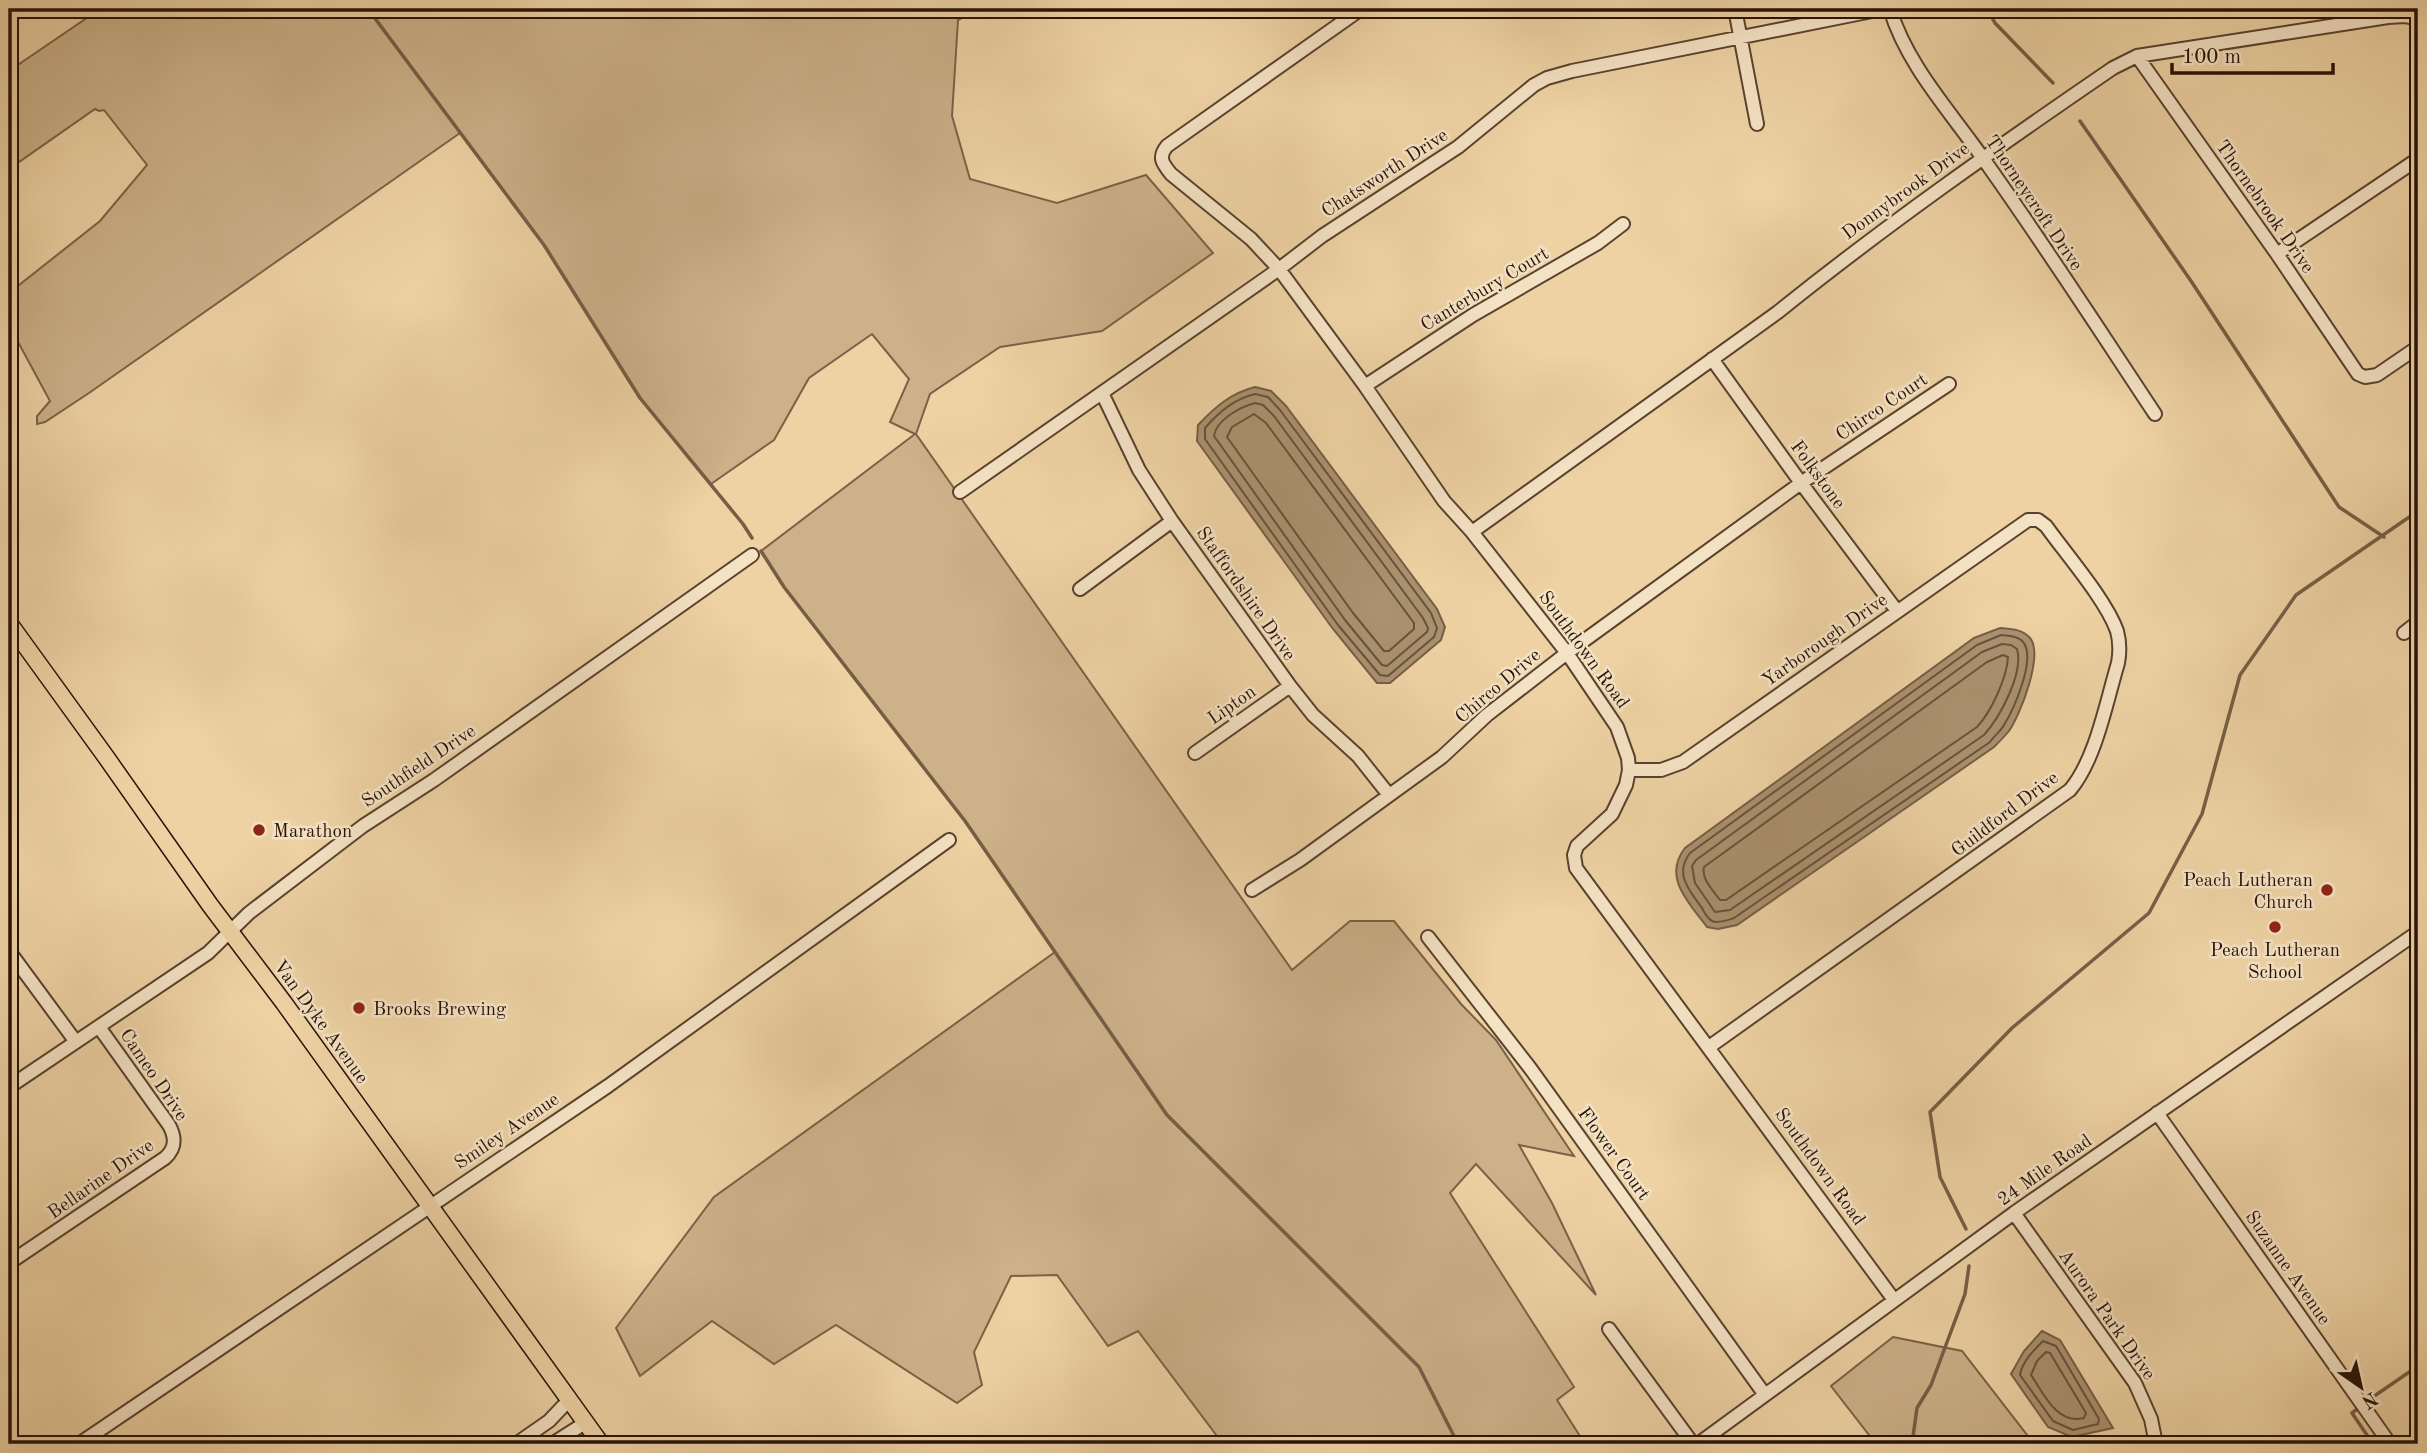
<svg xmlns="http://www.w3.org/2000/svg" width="2427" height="1453" font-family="'Old Standard TT',serif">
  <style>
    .green { fill: #ccb189; stroke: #7a6248; stroke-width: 2 }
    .water { fill: #aa916f; stroke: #765e45; stroke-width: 2 }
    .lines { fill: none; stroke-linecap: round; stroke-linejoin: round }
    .shore { stroke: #68523b; stroke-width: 2 }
    .stream { stroke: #765e45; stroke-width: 3.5 }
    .minor-casing { stroke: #59422e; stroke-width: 16 }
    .major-casing { stroke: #271207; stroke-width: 19 }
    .minor { stroke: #f4e2c4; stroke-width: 12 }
    .major { stroke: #eed2a4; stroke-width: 16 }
    .poi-dot { fill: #8f2418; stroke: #f4e2c4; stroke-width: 2.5 }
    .labels { text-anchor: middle; stroke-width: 5; stroke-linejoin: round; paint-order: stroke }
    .street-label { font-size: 19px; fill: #271207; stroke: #f4e2c4 }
    .poi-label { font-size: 19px; fill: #271207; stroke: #f4e2c4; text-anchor: start }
  </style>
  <rect width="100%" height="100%" fill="#eed2a4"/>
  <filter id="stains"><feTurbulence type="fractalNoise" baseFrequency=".00286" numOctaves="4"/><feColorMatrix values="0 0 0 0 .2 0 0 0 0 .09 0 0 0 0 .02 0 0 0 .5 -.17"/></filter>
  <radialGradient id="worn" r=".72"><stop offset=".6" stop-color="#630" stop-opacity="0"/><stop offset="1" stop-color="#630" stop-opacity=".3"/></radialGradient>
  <path class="green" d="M100,9H979L958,20L952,116L970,179L1057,203L1146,175L1213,253L1102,331L1000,347L930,394L916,434L1292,970L1350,921H1394L1461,1004L1496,1040L1574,1156L1519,1145L1552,1203L1596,1295L1476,1164L1450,1193L1574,1387L1557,1400L1585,1444H1223L1138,1331L1108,1346L1057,1275L1011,1276L974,1352L982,1385L957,1403L836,1325L774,1364L712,1321L640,1376L616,1328L714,1197L1055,952L965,821L784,587L761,551L915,434L890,422L909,379L872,334L809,378L774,440L711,484L640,398L544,245L460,133L89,393L45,422L37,424V416L50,401L17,340L9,338V293L100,221L147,165L104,110L99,111L95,109L9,169V71Z
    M1893,1337L1962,1351L2034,1444H1876L1831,1386Z"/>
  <path class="water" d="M1255,387L1271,391L1286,406L1437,609L1445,627L1441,640L1390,683H1377L1333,629L1197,441L1198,425C1215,407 1231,393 1255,387Z
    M2000,628C2011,629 2022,629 2030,638C2044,655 2020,715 2009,731C2005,736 1999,742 1994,747L1737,925L1718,929L1707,927C1689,903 1662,877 1685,848L1974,638Z
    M2042,1331L2060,1340L2113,1428L2072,1437L2048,1427L2011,1374L2024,1351Z"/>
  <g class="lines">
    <path class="shore" d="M1255,394L1268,397L1280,410L1431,613L1437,628L1434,637L1388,676L1380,675L1338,625L1205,439V428C1219,412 1234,399 1255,394Z
      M1255,403L1263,405L1274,416L1423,618L1428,628L1427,632L1387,666L1382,665L1345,620L1214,436C1216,420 1240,407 1255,403Z
      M1254,414L1266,423L1414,623V629L1389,651H1384L1353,613L1227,437L1232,427Z
      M2001,635C2010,636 2021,636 2025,645C2034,663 2014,709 2004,725C2001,731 1994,736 1990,742L1734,918C1728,920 1718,924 1712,921C1708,919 1704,912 1702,908C1689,890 1674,874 1690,853L1977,645Z
      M2002,644L2011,645L2017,649C2024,673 2000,717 1984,735L1730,910L1715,912L1695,883L1692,866L1696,860L1982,652Z
      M2003,655L2008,657C2007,678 1991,712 1977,727L1726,900H1720C1713,890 1701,879 1704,867L1987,662Z
      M2043,1341L2056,1346L2099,1419L2098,1424L2073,1430L2053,1421L2020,1375C2022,1362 2033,1351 2043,1341Z
      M2046,1352L2050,1353L2086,1413L2084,1418C2057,1425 2044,1394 2031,1375L2037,1361Z"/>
    <path class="stream" d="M368,9L544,245L640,398L743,524L752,538
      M1987,9L1995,23L2053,83
      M2080,121L2191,281L2339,507L2384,537
      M761,551L784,587L965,821L1167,1115L1419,1367L1458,1444
      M1966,1229L1940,1177L1930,1112L2012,1028L2149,913L2202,814L2240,675L2296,595L2418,511
      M2370,1399L2418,1366
      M2356,1410L2352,1413L2373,1444
      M1912,1444L1917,1408L1931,1385L1965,1294L1969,1266"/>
    <g class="minor-casing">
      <path id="minor" d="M1361,9L1167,146C1158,157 1162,163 1171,174L1251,239L1279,269L1365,386L1444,501L1472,532L1567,653L1617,727L1628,758L1629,770L1626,785L1612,814L1577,846L1574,855L1576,868L1894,1300
        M1735,9L1757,124
        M1890,9C1907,65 1949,110 1982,157C2042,241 2098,328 2155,414
        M2137,56L2277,254L2358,374L2365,377L2377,375L2418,347
        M2277,254L2418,159
        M1712,359L1801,483L1897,611
        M1365,386L1473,315L1598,243L1623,224
        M1102,393L1139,470L1172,521L1290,686L1313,715L1358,756L1389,795
        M960,492L1279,269L1322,236L1458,147L1534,85L1547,78L1572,71L1882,9
        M1472,532L1778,312C1886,225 1999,146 2113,68L2137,56L2388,17L2405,16L2418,19
        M1080,589L1172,521
        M2404,633L2418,622
        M1195,753L1290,686
        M1629,770H1661L1683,762L2028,520H2038L2046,526C2066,554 2106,600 2117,631C2120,642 2120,652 2118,663C2106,703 2096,759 2070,790L1709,1047
        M1252,890L1300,860L1442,757L1487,715L1567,653L1801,483L1949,384
        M1428,937L1530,1068L1765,1395
        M9,951L76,1042
        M9,1087L208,953L249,913L363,826L434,780L752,555
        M2157,1113L2390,1444
        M2014,1213L2135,1383L2151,1419L2156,1444
        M9,1263L165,1158C176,1148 176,1138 169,1125L99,1027
        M1609,1329L1693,1444
        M79,1444L608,1086L949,840
        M516,1444L549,1421L569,1400
        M552,1444L585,1423
        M1698,1444L2014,1213L2418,932"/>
    </g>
    <g class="major-casing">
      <path id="major" d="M9,623L106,757L210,905L284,1003L601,1444"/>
    </g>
    <use href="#minor" class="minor"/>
    <use href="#major" class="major"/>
  </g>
  <g class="poi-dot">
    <circle cx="259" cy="830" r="7"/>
    <circle cx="2327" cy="890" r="7"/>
    <circle cx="2275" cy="927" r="7"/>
    <circle cx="359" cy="1008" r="7"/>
  </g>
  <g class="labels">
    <g class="street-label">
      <text transform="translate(1384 172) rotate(-33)" y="7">Chatsworth Drive</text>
      <text transform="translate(1905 190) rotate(-36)" y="7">Donnybrook Drive</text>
      <text transform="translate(2035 202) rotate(56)" y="7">Thorneycroft Drive</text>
      <text transform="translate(2266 206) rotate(55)" y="7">Thornebrook Drive</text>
      <text transform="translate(1484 288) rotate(-31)" y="7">Canterbury Court</text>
      <text transform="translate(1881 406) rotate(-34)" y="7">Chirco Court</text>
      <text transform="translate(1819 474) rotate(54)" y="7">Folkstone</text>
      <text transform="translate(1247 593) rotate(55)" y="7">Staffordshire Drive</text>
      <text transform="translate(1824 639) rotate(-35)" y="7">Yarborough Drive</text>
      <text transform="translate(1585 649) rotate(54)" y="7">Southdown Road</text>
      <text transform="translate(1497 685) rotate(-40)" y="7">Chirco Drive</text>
      <text transform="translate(1231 704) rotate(-35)" y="7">Lipton</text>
      <text transform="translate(418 765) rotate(-34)" y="7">Southfield Drive</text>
      <text transform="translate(2004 813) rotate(-37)" y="7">Guildford Drive</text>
      <text transform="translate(322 1021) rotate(54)" y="7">Van Dyke Avenue</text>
      <text transform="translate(155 1074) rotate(56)" y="7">Cameo Drive</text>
      <text transform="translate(506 1130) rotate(-34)" y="7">Smiley Avenue</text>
      <text transform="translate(1615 1153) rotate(54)" y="7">Flower Court</text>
      <text transform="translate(1821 1166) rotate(54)" y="7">Southdown Road</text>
      <text transform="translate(2044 1169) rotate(-35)" y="7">24 Mile Road</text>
      <text transform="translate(100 1178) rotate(-35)" y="7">Bellarine Drive</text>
      <text transform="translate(2289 1267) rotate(55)" y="7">Suzanne Avenue</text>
      <text transform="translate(2108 1314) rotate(55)" y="7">Aurora Park Drive</text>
    </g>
    <g class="poi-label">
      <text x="273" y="837">Marathon</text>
      <text x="2313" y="886" text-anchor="end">Peach Lutheran<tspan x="2313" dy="22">Church</tspan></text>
      <text x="2275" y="956" text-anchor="middle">Peach Lutheran<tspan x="2275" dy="22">School</tspan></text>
      <text x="373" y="1015">Brooks Brewing</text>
    </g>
  </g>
  <rect width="2427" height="1453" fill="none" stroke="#eed2a4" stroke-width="35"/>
  <rect x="10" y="10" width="2406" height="1432" fill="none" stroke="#271207" stroke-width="3.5"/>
  <rect x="18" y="18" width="2392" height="1418" fill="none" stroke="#271207" stroke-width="2"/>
  <g transform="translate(2361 1387) rotate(146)" stroke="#f4e2c4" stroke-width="5" paint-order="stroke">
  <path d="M0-5L12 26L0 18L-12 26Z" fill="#271207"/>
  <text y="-10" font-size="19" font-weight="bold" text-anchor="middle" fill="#271207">N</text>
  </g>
  <path d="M2172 63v10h161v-10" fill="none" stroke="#271207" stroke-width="3.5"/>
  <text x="2182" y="63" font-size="21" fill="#271207" stroke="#f4e2c4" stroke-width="5" paint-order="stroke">100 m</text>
  <rect width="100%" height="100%" filter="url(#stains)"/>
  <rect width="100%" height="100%" fill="url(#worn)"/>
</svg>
